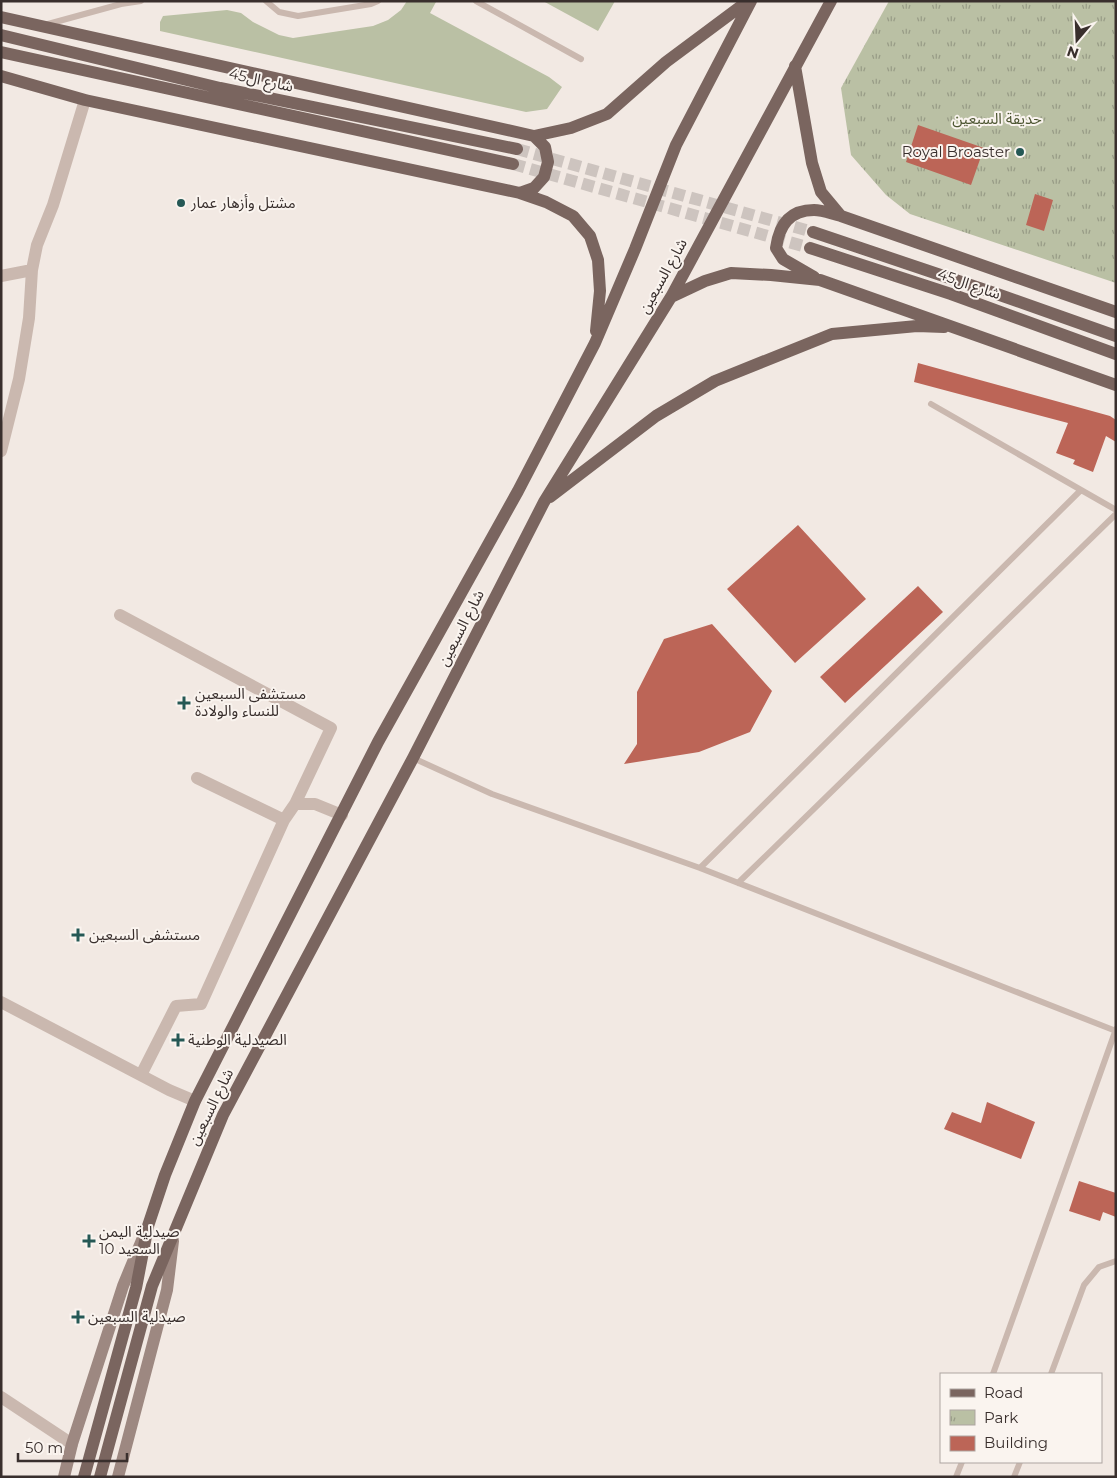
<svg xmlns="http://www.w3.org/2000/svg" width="1117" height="1478" font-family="Montserrat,'Noto Sans Arabic',sans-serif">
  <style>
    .park { fill: url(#park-tufts) }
    .garden { fill: #bac0a4 }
    .building { fill: #bc6557 }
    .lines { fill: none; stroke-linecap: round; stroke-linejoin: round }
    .primary-tunnel { stroke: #cdc4bf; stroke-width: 12; stroke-dasharray: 12 6; stroke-linecap: butt }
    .service { stroke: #cab8af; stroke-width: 6 }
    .minor { stroke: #cab8af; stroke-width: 12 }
    .secondary { stroke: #9d8881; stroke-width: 12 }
    .primary { stroke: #7a655f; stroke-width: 12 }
    .poi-dot { fill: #255855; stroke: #faf4ef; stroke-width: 2 }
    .labels { text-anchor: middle; stroke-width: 4; stroke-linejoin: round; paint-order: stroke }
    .street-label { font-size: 15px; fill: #392f2d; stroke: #faf4ef }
    .park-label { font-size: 15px; fill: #4d5632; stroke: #faf4ef }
    .poi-label { font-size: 15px; fill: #392f2d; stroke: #faf4ef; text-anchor: start }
  </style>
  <defs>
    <pattern id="park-tufts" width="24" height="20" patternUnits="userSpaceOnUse" patternTransform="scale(1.25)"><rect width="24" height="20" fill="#bac0a4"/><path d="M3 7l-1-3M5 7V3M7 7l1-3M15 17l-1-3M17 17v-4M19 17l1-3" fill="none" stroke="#989c86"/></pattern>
  </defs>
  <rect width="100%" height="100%" fill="#f2e9e3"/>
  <path class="park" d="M889,1H1116V283L910,214L886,195L851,155L841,88Z"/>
  <path class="garden" d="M407,1L436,2L430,13L549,77L562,87L547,109L526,112L160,31V22L163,16L227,10L241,13L253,22L279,35L293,38L373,26L388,20L401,10Z
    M543,1H615L598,31Z"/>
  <path class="building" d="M918,125L984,148L971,185L906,162Z
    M1035,194L1053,200L1044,231L1026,225Z
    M918,363L1110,416L1116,420V442L1106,436L1093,472L1073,464L1075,460L1056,453L1068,423L914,382Z
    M798,525L866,599L795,663L727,589Z
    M918,586L943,612L845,703L820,677Z
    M712,624L772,691L750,732L699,752L624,764L637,744V692L664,639Z
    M987,1102L1035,1122L1021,1159L944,1129L952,1112L981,1123Z
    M1079,1181L1116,1193V1217L1103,1212L1100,1221L1069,1211Z"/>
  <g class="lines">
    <path class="primary-tunnel" d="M517,149L813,232
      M513,164L810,248"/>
    <path class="service" d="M266,1L279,12L298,16L371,4L378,1
      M476,1L581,59
      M48,24L121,4L141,1
      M931,404L1116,510
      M413,758L492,794L700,868L1116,1031
      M700,868L1081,490
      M738,883L1116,514
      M993,1374L1116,1029
      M1051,1374L1084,1285L1099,1267L1116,1261
      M956,1477L962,1462
      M1014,1477L1020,1462"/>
    <path class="minor" d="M1,276L32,270
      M1,451L19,379L29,318L32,270L37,245L53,205L85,100
      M120,615L331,728L295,804L284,820L201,1004L176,1006L141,1075
      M197,778L284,820
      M295,804H315L342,815
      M1,1002L169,1090L195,1101
      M1,1397L72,1444"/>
    <path class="secondary" d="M64,1477L72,1444L123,1286L142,1240
      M118,1477L167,1290L173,1241"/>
    <path class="primary" d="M1,17L534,136L571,128L607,114L666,62L748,1
      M1,35L220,88L517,149
      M1,52L513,164
      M795,66L812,163L821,192L841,216L1116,312
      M1,76L85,100L520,193L546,202L573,216L590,236L598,260L600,291L596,331
      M520,193L534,188L544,177L548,162L545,147L534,136
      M813,232L997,294L1116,336
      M810,248L951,294L1116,354
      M814,277L783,259L776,248C779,226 789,210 814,210C823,210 832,214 841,216
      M671,297L705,281L731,273L771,275L820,280L1116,385
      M550,497L656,416L715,381L832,334L917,326L944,327
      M84,1477L136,1288L148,1226L165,1175L195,1101L378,742L518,491L595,343L635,249L676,145L751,1
      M100,1477L152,1286L223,1115L413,758L544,502L671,297L831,1"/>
  </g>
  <g class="poi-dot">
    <circle cx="1020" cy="152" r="5"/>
    <circle cx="181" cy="203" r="5"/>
    <path d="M181.5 695.5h5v5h5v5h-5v5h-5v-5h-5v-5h5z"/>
    <path d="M75.5 927.5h5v5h5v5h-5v5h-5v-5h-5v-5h5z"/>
    <path d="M175.5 1032.5h5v5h5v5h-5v5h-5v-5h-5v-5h5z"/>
    <path d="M86.5 1233.5h5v5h5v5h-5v5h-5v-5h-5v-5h5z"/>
    <path d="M75.5 1309.5h5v5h5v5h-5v5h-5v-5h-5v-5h5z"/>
  </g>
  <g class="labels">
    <g class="street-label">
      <text transform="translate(261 80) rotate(12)" y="5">شارع ال45</text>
      <text transform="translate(663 276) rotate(-61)" y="5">شارع السبعين</text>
      <text transform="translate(969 284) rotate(19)" y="5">شارع ال45</text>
      <text transform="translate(461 628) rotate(-63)" y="5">شارع السبعين</text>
      <text transform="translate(211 1107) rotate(-64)" y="5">شارع السبعين</text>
    </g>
    <g class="park-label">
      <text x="997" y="124">حديقة السبعين</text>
    </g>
    <g class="poi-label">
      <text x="1010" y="157" text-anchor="end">Royal Broaster</text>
      <text x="191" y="208">مشتل وأزهار عمار</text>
      <text x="195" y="699">مستشفى السبعين<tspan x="195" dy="17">للنساء والولادة</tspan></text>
      <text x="89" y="940">مستشفى السبعين</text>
      <text x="188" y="1045">الصيدلية الوطنية</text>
      <text x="99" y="1237">صيدلية اليمن<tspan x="99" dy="17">السعيد 10</tspan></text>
      <text x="88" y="1322">صيدلية السبعين</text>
    </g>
  </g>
  <rect width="1117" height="1478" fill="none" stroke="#392f2d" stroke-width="5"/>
  <rect x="940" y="1373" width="162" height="90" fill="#faf4ef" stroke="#ada5a1"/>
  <rect x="950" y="1389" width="25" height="8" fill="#7a655f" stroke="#ada5a1"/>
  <text x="984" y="1398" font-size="15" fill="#392f2d">Road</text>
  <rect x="950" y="1410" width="25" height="15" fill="url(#park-tufts)" stroke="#ada5a1"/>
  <text x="984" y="1423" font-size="15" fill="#392f2d">Park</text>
  <rect x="950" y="1436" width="25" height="15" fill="#bc6557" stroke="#ada5a1"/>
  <text x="984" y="1448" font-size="15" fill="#392f2d">Building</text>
  <g transform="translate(1077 40) rotate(199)" stroke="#faf4ef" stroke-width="4" paint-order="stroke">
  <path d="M0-4L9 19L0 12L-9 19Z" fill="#392f2d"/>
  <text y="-8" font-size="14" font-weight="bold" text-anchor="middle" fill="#392f2d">N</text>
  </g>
  <path d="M18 1453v8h109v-8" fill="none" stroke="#392f2d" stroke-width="2.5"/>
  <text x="25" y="1453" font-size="15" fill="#392f2d" stroke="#faf4ef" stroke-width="4" paint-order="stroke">50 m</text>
</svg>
